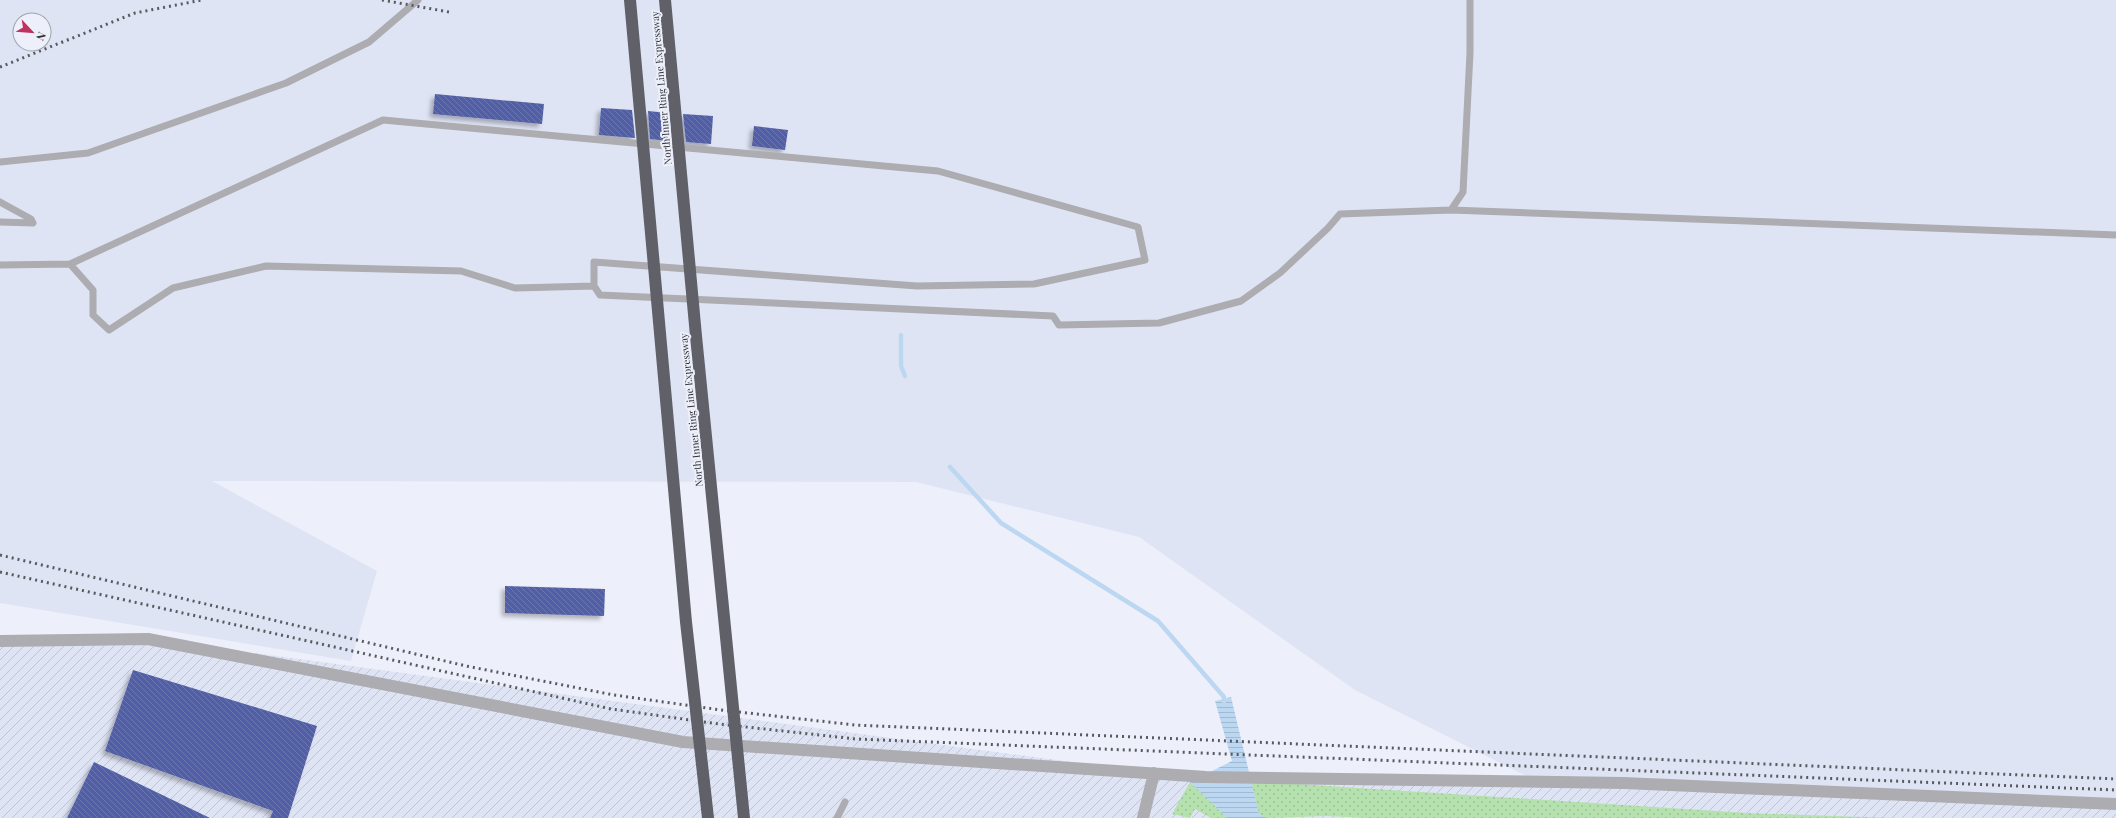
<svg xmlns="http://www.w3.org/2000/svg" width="2116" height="818" font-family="'Playfair Display',serif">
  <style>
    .built { fill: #dfe4f5; fill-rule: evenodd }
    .industrial { fill: url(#industrial-furrows) }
    .grass { fill: url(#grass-dots) }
    .water { fill: url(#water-rules) }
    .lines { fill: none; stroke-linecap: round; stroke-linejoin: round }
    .stream { stroke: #bcd7f1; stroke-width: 4.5 }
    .building { fill: url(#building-back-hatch); filter: url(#shadow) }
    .lane { stroke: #acacb1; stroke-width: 7 }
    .street { stroke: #acacb1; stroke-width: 12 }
    .rail { stroke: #585a5f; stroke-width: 3; stroke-dasharray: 2 4; stroke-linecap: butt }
    .highway-bridge { stroke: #606069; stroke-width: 12 }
    .labels { text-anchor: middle; stroke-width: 4; stroke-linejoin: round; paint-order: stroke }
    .street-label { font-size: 10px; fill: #2e2f33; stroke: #edf0fa }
  </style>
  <defs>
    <pattern id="industrial-furrows" width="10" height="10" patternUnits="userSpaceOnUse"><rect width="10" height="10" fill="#dfe4f5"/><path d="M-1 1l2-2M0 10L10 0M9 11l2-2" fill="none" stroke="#c0c4d2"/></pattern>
    <pattern id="grass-dots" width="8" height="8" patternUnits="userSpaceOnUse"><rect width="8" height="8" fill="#b5e1af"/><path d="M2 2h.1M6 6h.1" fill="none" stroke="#9cc197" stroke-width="1.8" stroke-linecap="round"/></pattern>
    <pattern id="water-rules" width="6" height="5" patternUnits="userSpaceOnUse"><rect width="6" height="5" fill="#bcd7f1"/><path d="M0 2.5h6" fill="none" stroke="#a2b9cf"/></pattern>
    <pattern id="building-back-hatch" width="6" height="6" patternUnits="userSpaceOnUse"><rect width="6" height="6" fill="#515ea7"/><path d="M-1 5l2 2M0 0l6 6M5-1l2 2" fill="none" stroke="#6d77ae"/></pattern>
    <filter id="shadow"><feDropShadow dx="-3.5" dy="3.5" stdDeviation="2" flood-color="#0004"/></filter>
  </defs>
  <rect width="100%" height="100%" fill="#edf0fa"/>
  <path class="built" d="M0,0H2116V809L1544,785L1355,690L1139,537L916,482L212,481L377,571L351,661L0,603ZM20,20H44V44H20Z"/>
  <path class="industrial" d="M148,639L1154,773L2116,806V818H0V641Z"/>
  <path class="grass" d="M1251,781L1747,813L1893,818H1367L1326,816L1267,818L1259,814Z
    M1190,782L1227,818H1211L1195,809L1190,818L1172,814Z"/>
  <path class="water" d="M1231,697L1259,814L1267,818H1227L1190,782L1232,761L1215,701Z"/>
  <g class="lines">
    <path class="stream" d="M901,335V366L905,376
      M950,467L1001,523L1158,621L1224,697V703"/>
  </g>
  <path class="building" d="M435,94L544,104L542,124L433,114Z
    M601,108L632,110L635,138L599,135Z
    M648,111L668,113L670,141L650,139Z
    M683,114L713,116L711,144L686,142Z
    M754,126L788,130L785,150L752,146Z
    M505,586L605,589L604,616L505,613Z
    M133,670L317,726L288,818H270L273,811L105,751Z
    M94,762L210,818H67Z"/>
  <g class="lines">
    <path class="lane" d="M0,162L88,153L286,83L369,42L418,0
      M0,202L31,219L33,223L0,222
      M1451,210L2116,235
      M0,265L70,264L383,120L938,171L1138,227L1145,260L1034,284L917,286L594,262V286L515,288L461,271L266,266L173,288L109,330L93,315V290L70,264
      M594,286L600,295L1053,316L1059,325L1159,323L1241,301L1280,273L1328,228L1340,214L1451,210L1463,192L1470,53V0
      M837,818L845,802"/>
    <path class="street" d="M0,641L148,639L683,742L1206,777L1623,783L2116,804
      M1143,818L1154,773"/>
    <path class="rail" d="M382,0L449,12
      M0,67L135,13L202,0
      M0,555L466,666L614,695L721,710L855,725L2116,779
      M0,572L611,709L719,724L856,739L2116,790"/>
    <path class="highway-bridge" d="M630,0L686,622L708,818
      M665,0L696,336L744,818"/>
  </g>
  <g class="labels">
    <g class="street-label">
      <text transform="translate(661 88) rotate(-95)" y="4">North Inner Ring Line Expressway</text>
      <text transform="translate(691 410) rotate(-96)" y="4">North Inner Ring Line Expressway</text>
    </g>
  </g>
  <g transform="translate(32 32) rotate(116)"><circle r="19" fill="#edf0fa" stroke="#a1a3aa"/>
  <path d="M0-3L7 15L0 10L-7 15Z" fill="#bf315f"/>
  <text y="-6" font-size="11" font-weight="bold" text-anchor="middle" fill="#2e2f33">N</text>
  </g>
</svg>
